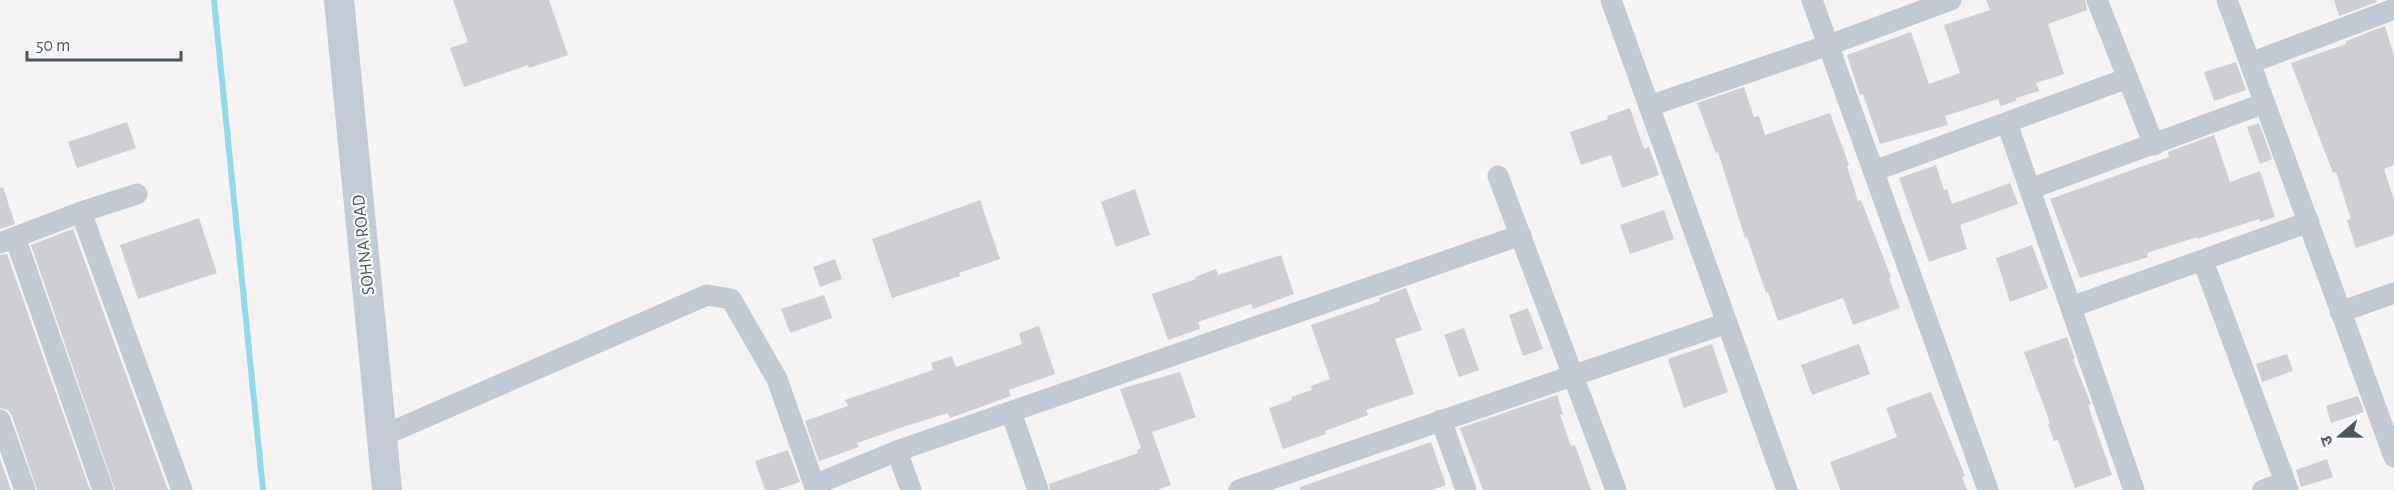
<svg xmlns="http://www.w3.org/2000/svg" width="2394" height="490" font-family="'Alegreya Sans','Noto Sans Devanagari',sans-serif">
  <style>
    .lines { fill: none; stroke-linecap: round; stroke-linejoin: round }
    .stream { stroke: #90daee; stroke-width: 6 }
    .building { fill: #cdcfd5 }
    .street { stroke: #c1cad2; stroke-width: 21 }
    .secondary { stroke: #c1cbd6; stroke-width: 30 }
    .labels { text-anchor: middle; stroke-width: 4.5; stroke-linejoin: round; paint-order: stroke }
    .street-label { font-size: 18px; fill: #4a5661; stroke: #fff }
  </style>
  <rect width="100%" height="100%" fill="#f5f3f3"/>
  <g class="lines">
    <path class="stream" d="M214,0L263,490"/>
  </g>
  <path class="building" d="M453,0H549L568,55L529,68L528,65L464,87L450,48L468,42Z
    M1986,0H2085L2087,10L2048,24L2064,74L2036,83L2039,91L2016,98V101L2000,106L1998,99L1945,116L1948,125L1880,144L1863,94L1860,95L1847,55L1911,32L1929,84L1960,73L1944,25L1990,10Z
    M2334,0H2376L2377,2L2339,16Z
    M2385,26L2394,56V165L2384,169L2394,200V235L2356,248L2347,220L2351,219L2336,172L2333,173L2291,63L2346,44V41Z
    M2236,62L2246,90L2214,101L2204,72Z
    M1744,87L1754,117L1759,116L1765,135L1830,113L1849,165L1847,166L1858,201L1861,200L1891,277L1889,278L1900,308L1853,325L1843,298L1778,321L1768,292L1766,293L1747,237L1745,238L1718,152L1716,153L1697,103Z
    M1630,108L1644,149L1649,147L1659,175L1622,188L1611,155L1581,165L1570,132L1608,119L1607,116Z
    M127,122L136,148L77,168L68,142Z
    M2259,123L2272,159L2260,164L2247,127Z
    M2214,135L2230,182L2260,171L2275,217L2260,222L2259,219L2197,239V237L2147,253L2148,257L2080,278L2050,199L2169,157L2168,152Z
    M1936,165L1944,190L1947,189L1952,204L2010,183L2018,204L1960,225L1967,249L1929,262L1899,178Z
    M3,187L15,224L0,229V188Z
    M1135,189L1150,235L1116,247L1101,202Z
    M980,200L1000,259L959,273L960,276L892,298L872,239Z
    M1664,210L1674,239L1630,254L1620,225Z
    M199,218L217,273L138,299L120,245Z
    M73,229L168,490H115L31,245Z
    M2032,245L2048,288L2010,302L1996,258Z
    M7,254L90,490H37L12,416L8,410L0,408V255Z
    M1281,255L1294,294L1253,309L1251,304L1198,322L1200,329L1168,340L1152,294L1196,279L1195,277L1216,269L1218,275Z
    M835,259L842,279L820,287L813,267Z
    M1406,288L1422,330L1395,339L1414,394L1366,410L1368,415L1325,431L1326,434L1283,449L1269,408L1292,400L1291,397L1312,390L1311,386L1330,379L1311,325L1380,301L1379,298Z
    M824,295L832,318L790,333L781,309Z
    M1528,308L1543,349L1523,356L1509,315Z
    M1039,326L1055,374L1009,390L1011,396L950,418L948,413L906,426L857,443L859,447L819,461L805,421L848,406L845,400L933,370L931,363L952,356L956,367L1022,344L1019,333Z
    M1464,328L1479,370L1459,377L1444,335Z
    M2067,337L2075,359H2073L2091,404L2088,405L2095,426L2112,475L2075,488L2058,440L2054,441L2048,424L2050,423L2024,352Z
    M1712,344L1728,392L1684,408L1668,359Z
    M1859,344L1870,374L1812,395L1801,365Z
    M2287,354L2293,371L2262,382L2256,364Z
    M1180,372L1196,417L1152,432L1171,485L1157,490H1050L1049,484L1138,453L1137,450L1141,448L1120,389Z
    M1931,392L1965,476L1962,477L1967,490H1840L1830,462L1897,437L1886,408Z
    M1557,395L1563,414L1560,415L1571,446L1575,445L1591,490H1483L1460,428Z
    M2358,396L2364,412L2331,423L2326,406Z
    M1431,442L1446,485L1432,490H1300V487Z
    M788,450L800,482L776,490H765L755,461Z
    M0,458L11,490H0Z
    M2327,459L2333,477L2301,487L2296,470Z"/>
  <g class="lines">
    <path class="street" d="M1611,0L1787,490
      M1812,0L1988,490
      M2097,0L2154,145
      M2227,0L2394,457
      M2250,63L2394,9
      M1649,106L1829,45L1951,0
      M2007,123L2134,490
      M1874,171L2128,78
      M1498,176L1616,490
      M2030,189L2265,103
      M81,212L182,490
      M15,237L103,490
      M0,243L81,212L137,194
      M2203,261L2288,490
      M2071,307L2309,222
      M2340,312L2394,293
      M1011,412L1038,490
      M0,420L25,490
      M1441,420L1466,490
      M382,436L707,295L731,299L777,379L816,490
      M897,451L911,490
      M814,485L897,451L1521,235
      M1239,490L1727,323
      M2263,490L2285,482"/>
    <path class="secondary" d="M339,0L387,490"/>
  </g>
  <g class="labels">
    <g class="street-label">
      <text transform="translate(363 245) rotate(-96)" y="6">SOHNA ROAD</text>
    </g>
  </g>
  <g transform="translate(2340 436) rotate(250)" stroke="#ffffff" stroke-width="4.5" paint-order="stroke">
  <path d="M0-4.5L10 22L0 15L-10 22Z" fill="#4a5661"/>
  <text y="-9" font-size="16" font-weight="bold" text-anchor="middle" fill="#4a5661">उ</text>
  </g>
  <path d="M27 51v9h154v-9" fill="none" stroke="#4a5661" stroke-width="3"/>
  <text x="36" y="51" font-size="18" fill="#4a5661" stroke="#ffffff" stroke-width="4.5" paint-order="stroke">50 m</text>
</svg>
